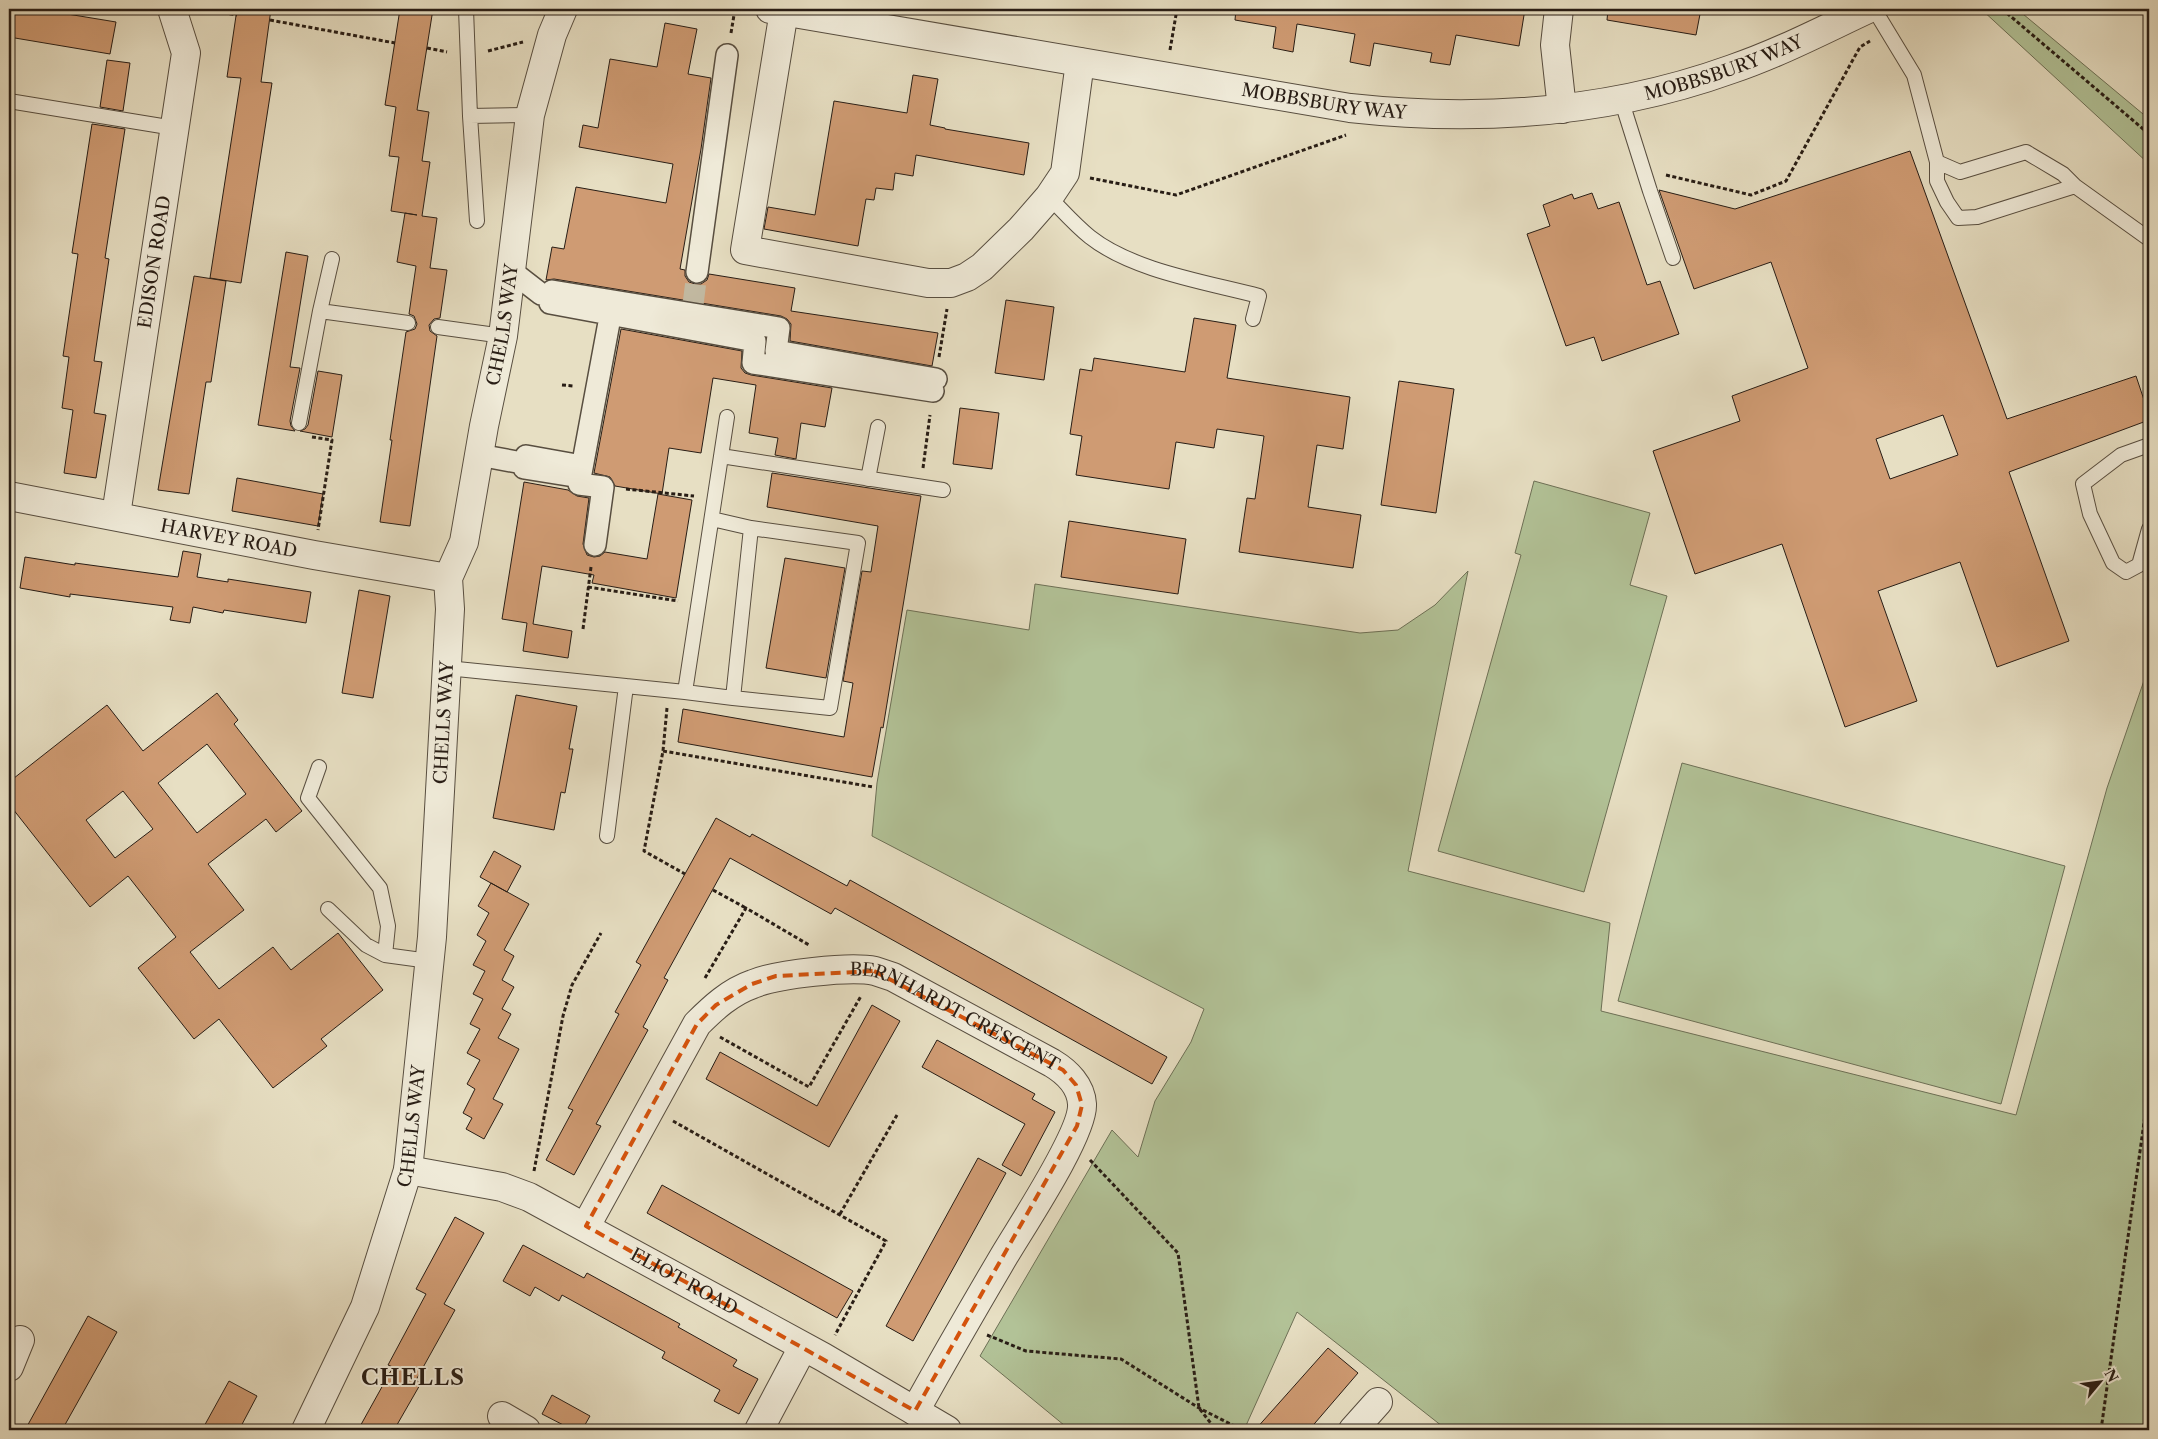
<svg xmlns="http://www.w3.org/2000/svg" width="2158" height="1439" font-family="'Libre Caslon Text',serif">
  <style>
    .green { fill: #b2c297; stroke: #6d7056 }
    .building { fill: #cf9b73; stroke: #281d15; fill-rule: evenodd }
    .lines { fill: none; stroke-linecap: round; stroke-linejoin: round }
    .pedestrian-tunnel { stroke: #c1b8a0; stroke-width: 21; stroke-dasharray: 21 11; stroke-linecap: butt }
    .service-casing { stroke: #584e40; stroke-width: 16 }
    .pedestrian-casing { stroke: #584e40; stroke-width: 24 }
    .minor-casing { stroke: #584e40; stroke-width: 30 }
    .tertiary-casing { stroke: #584e40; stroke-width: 30 }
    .path { stroke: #281d15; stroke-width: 3; stroke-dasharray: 4 2.5; stroke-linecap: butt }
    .service { stroke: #efead8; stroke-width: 14 }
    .pedestrian { stroke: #efead8; stroke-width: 21 }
    .minor { stroke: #efead8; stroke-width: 28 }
    .tertiary { stroke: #efead8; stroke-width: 28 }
    .marked { fill: none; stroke: #d5530d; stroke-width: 4; stroke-dasharray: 10 6; stroke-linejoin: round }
    .labels { text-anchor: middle; stroke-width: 4; stroke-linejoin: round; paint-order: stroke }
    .street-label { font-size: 18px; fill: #281d15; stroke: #efead8 }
    .district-label { font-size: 22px; font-weight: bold; letter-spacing: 1px; fill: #281d15; stroke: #efead8 }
  </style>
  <rect width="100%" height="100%" fill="#e7dfc3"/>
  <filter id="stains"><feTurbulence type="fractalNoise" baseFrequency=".004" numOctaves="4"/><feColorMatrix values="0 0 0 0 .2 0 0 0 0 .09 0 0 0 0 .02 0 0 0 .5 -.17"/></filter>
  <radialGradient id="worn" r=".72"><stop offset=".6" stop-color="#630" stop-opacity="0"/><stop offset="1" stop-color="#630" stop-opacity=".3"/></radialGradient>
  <path class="green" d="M1981,9H2017L2149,119V164Z
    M1534,481L1650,513L1630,585L1667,596L1584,892L1438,851L1521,555L1515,553Z
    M1468,571L1408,871L1610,923L1601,1011L2016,1115L2107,788L2149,666V1430H1447L1297,1312L1244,1430H1070L980,1356L1112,1130L1138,1157L1155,1101L1191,1042L1204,1009L872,836L877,783L907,610L1029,630L1035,584L1360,633L1398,630L1435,605Z
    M1682,763L2065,866L2001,1104L1618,1001Z"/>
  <path class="building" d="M9,9H37L116,22L110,54L9,37Z
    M237,9H271L261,82L272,83L241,283L210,278L241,78L227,77Z
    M400,9H433L417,110L429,112L422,161L430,162L422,216L437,218L430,268L447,270L440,318L434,319L429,325L430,331L437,336L410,526L380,522L392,440H390L406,332L415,329L417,324L414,316L409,314L416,266L397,262L405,213L417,215L391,211L399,157L389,156L396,107L385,105Z
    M1236,9H1525L1519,46L1456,35L1450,65L1430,62L1432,53L1374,43L1370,66L1350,62L1355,34L1297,24L1293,52L1273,48L1276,27L1235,20Z
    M1608,9H1701L1696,35L1607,20Z
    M665,23L697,29L688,74L711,78L701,149L680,269L685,270V276L689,282L695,284H701L707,280L709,274L795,288L791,311L938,333L932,366L790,341L791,324L787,319L781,316L554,279L546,280L552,247L564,249L576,187L666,203L673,164L579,147L583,125L598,128L610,59L657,67Z
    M107,60L130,63L123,111L100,107Z
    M913,75L938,79L930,125L945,128V129L1029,143L1024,175L916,155L913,176L895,173L893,190L876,188L874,200L866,199L858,246L764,229L768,207L815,215L834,101L907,113Z
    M92,124L125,129L105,258L109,259L94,361L102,362L94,413L106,415L96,478L64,473L73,410L62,408L69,357L63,356L78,254L72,253Z
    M1910,151L2007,419L2136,376L2149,415V420L2009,472L2069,641L1997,667L1960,562L1878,591L1917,701L1845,727L1782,544L1695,574L1653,451L1740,421L1732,396L1808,368L1771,262L1694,289L1659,190L1735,209ZM1943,415L1958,455L1890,479L1876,439Z
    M1592,193L1598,209L1619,202L1647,285L1660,281L1679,334L1602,361L1594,337L1566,346L1527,234L1550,226L1543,205L1572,194L1574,199Z
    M286,252L308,256L290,367L300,368L290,421L291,426L295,431L258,425Z
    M194,276L226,281L211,382H206L189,494L158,490Z
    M1006,300L1054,307L1044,380L995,373Z
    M1194,318L1236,325L1227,378L1350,397L1343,449L1317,445L1308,507L1361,515L1353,568L1239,552L1247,498L1255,499L1264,436L1217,429L1214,448L1176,442L1169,489L1076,475L1082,436L1070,434L1080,369L1092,371L1094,358L1185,372Z
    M621,329L742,351L741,368L745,373L751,375L832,388L825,427L801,423L796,459L775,455L778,438L749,433L756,385L713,378L701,453L669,448L662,494L615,486L610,477L594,473Z
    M318,371L342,375L332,437L300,431L305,429L308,425Z
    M1399,381L1454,389L1436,513L1381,505Z
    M960,408L999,413L992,469L953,464Z
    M772,473L921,496L883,728L881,727L872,777L678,742L683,709L844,737L853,683L843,681L862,571L871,572L878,526L767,507Z
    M237,478L323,494L318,526L232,511Z
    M524,482L568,490L577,496L589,498L583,544L587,555L594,557L600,556L605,552L647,559L658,494L692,500L676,598L592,583L594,575L542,566L533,624L572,631L568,658L523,651L527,623L502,619Z
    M1069,521L1186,539L1178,594L1061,577Z
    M183,551L201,554L197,577L228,582V579L311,592L306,623L224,610L223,613L193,607L190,623L170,620L173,607L70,594V597L20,588L25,557L75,565V563L178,577Z
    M785,558L845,568L826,678L766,668Z
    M359,590L390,596L373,698L342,693Z
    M217,693L238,720L234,724L302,811L276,832L266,819L208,864L244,910L190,952L219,989L273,947L291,970L338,933L383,990L321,1039L327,1046L273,1088L219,1019L194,1039L138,968L176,937L128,876L90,907L9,804V782L107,705L143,751ZM207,744L246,794L197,833L158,783ZM123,791L153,829L115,858L86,820Z
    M516,695L577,706L569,749H573L565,793L561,792L554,830L493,818Z
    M716,818L750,837L752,834L847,886L850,880L1167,1057L1152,1084L835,908L831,914L730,858L664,978L668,980L643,1027L648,1030L596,1124L601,1126L574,1175L546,1160L573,1110L568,1108L619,1014L615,1012L641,965L636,962Z
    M494,851L521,866L507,892L480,877Z
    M491,883L529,904L504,950L514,956L502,980L514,987L502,1009L511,1014L498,1038L519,1049L493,1099L503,1104L484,1139L466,1129L472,1118L463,1113L475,1089L467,1084L480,1060L467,1053L480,1029L470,1024L483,999L473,994L485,971L473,965L486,941L477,935L489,913L478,906Z
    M872,1005L900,1021L829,1147L706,1079L720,1052L817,1106Z
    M937,1040L1035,1094L1032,1099L1055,1112L1021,1176L1002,1165L1025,1124L922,1067Z
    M978,1158L1006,1173L913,1341L886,1326Z
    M662,1185L853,1291L837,1318L647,1213Z
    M455,1217L484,1233L444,1304L455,1310L416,1380L421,1383L394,1430H358L393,1367L388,1365L426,1294L416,1289Z
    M523,1245L584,1278L587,1273L680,1324L678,1327L737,1360L733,1366L758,1379L739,1414L714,1401L720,1390L662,1358L665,1352L562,1295L559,1301L535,1287L530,1296L503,1281Z
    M88,1316L117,1332L62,1430H25Z
    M1328,1348L1358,1373L1309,1430H1255Z
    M229,1381L257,1396L239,1430H202Z
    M552,1395L590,1416L582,1430H573L542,1414Z"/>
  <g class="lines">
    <path class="pedestrian-tunnel" d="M693,305L697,272"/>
    <g class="service-casing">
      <path id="service" d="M466,9L470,116L477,221
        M1874,9L1914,75L1937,162V181L1947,202L1958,218L1977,217L2075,186
        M1621,99L1650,191L1673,258
        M9,101L174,128
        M470,116L530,115
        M1937,162L1960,172L2026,152L2063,174L2075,186L2149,239
        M1049,197C1062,210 1075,225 1090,237C1133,271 1206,282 1259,296L1253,319
        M320,311L408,323
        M438,327L503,336
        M299,423L320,311L332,259
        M2149,445L2121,455L2083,484L2090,514L2113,563L2126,572L2139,565L2149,529
        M721,456L943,490
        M868,479L878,427
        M712,519L751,528
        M751,528L858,543L830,708L733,698Z
        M447,668L685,692L727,417
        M685,692L733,698
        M319,767L308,798L380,888L388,926L385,955
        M607,836L626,686
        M328,909L366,945L385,955L429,961"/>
    </g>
    <g class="pedestrian-casing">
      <path id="pedestrian" d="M510,270L541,294
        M697,272L727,55
        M933,391L753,363L755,341L550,303L552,291L779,328L776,351L936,379
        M479,455L517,462
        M580,477L524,468L526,456L582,466
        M595,545L603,487L579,484L613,301"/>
    </g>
    <g class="minor-casing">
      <g id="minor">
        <path d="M1559,9L1555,45L1562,109"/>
        <path d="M784,11L745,250L928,283H951L967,277L982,267L1021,229L1049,197L1065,173L1080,62"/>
        <path id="s1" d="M9,496L314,555L448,578"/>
        <path id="s2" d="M116,515L186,53L172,9"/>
        <path id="s3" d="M408,1170L502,1187L529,1197L823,1357L947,1430"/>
        <path id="s4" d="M586,1226L697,1024C713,1008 730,992 753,984C777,974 850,966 875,971C881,973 887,975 893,977L1052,1063C1067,1072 1081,1086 1082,1104C1084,1133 1021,1227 1004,1256C974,1307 944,1359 915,1411"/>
        <path d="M9,1367L20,1340"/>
        <path d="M502,1416L526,1430"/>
        <path d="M759,1430L803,1347"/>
        <path d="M1353,1430L1378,1402"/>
      </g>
    </g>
    <g class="tertiary-casing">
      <g id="tertiary">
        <path id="s5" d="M770,9L1350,108C1478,122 1610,113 1732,69C1779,53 1823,30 1868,9"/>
        <path id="s6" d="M306,1430L365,1307L408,1170L432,937L450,609L448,578L464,542L484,426L503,336L530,115L552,35L563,9"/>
      </g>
    </g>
    <path class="path" d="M204,9L237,15
      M2002,9L2149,134
      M270,20L395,43
      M731,33L735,9
      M427,48L447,52
      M1170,50L1177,9
      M488,51L523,42
      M1666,175L1751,195L1786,181L1860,47L1870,41
      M1090,178L1176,195L1346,135
      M939,357L947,309
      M9,373L13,374L9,405
      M562,385L573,386
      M312,437L332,440L318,530
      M923,468L930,415
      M626,489L694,496
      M588,587L678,601
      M583,629L591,567
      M667,708L663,751L644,851L685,874
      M663,751L873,787
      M713,890L746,908
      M705,978L746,908L809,945
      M720,1037L809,1087L861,996
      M673,1121L886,1241L835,1335
      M1090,1160L1178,1253L1199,1408L1216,1430
      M534,1171L563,1016L572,985L601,933
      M840,1214L897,1115
      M987,1335L1026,1351L1121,1359L1199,1408L1242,1430
      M2101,1430L2149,1087"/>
    <use href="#service" class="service"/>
    <use href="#pedestrian" class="pedestrian"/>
    <use href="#minor" class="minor"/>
    <use href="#tertiary" class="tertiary"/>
  </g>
  <path class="marked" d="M874,971L1063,1070L1076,1085L1082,1105L1077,1126L915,1411L586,1226L697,1024L716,1005L752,984L776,976Z"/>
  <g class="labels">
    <g class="street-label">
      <text dy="6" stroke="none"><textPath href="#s5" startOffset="968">MOBBSBURY WAY</textPath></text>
      <text dy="6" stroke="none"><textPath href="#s5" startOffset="562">MOBBSBURY WAY</textPath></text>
      <text dy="6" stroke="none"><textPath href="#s2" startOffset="256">EDISON ROAD</textPath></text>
      <text dy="6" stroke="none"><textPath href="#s6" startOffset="1134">CHELLS WAY</textPath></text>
      <text dy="6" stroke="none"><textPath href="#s1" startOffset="224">HARVEY ROAD</textPath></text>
      <text dy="6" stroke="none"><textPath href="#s6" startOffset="729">CHELLS WAY</textPath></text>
      <text dy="6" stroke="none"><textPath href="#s4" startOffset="514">BERNHARDT CRESCENT</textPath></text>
      <text dy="6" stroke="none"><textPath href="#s6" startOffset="324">CHELLS WAY</textPath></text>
      <text dy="6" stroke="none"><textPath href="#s3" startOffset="301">ELIOT ROAD</textPath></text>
    </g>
    <g class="district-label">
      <text x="413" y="1385">CHELLS</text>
    </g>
  </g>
  <rect width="2158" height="1439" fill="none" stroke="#e7dfc3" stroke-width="30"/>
  <rect x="10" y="10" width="2138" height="1419" fill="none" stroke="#281d15" stroke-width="2.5"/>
  <rect x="15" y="15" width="2128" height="1409" fill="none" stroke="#281d15"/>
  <g transform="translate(2100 1382) rotate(61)" stroke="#efead8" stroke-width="4" paint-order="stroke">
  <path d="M0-4L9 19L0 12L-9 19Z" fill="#281d15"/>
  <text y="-8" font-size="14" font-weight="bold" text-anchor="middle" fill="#281d15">N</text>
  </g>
  <rect width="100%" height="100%" filter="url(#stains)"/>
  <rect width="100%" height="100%" fill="url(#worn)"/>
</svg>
